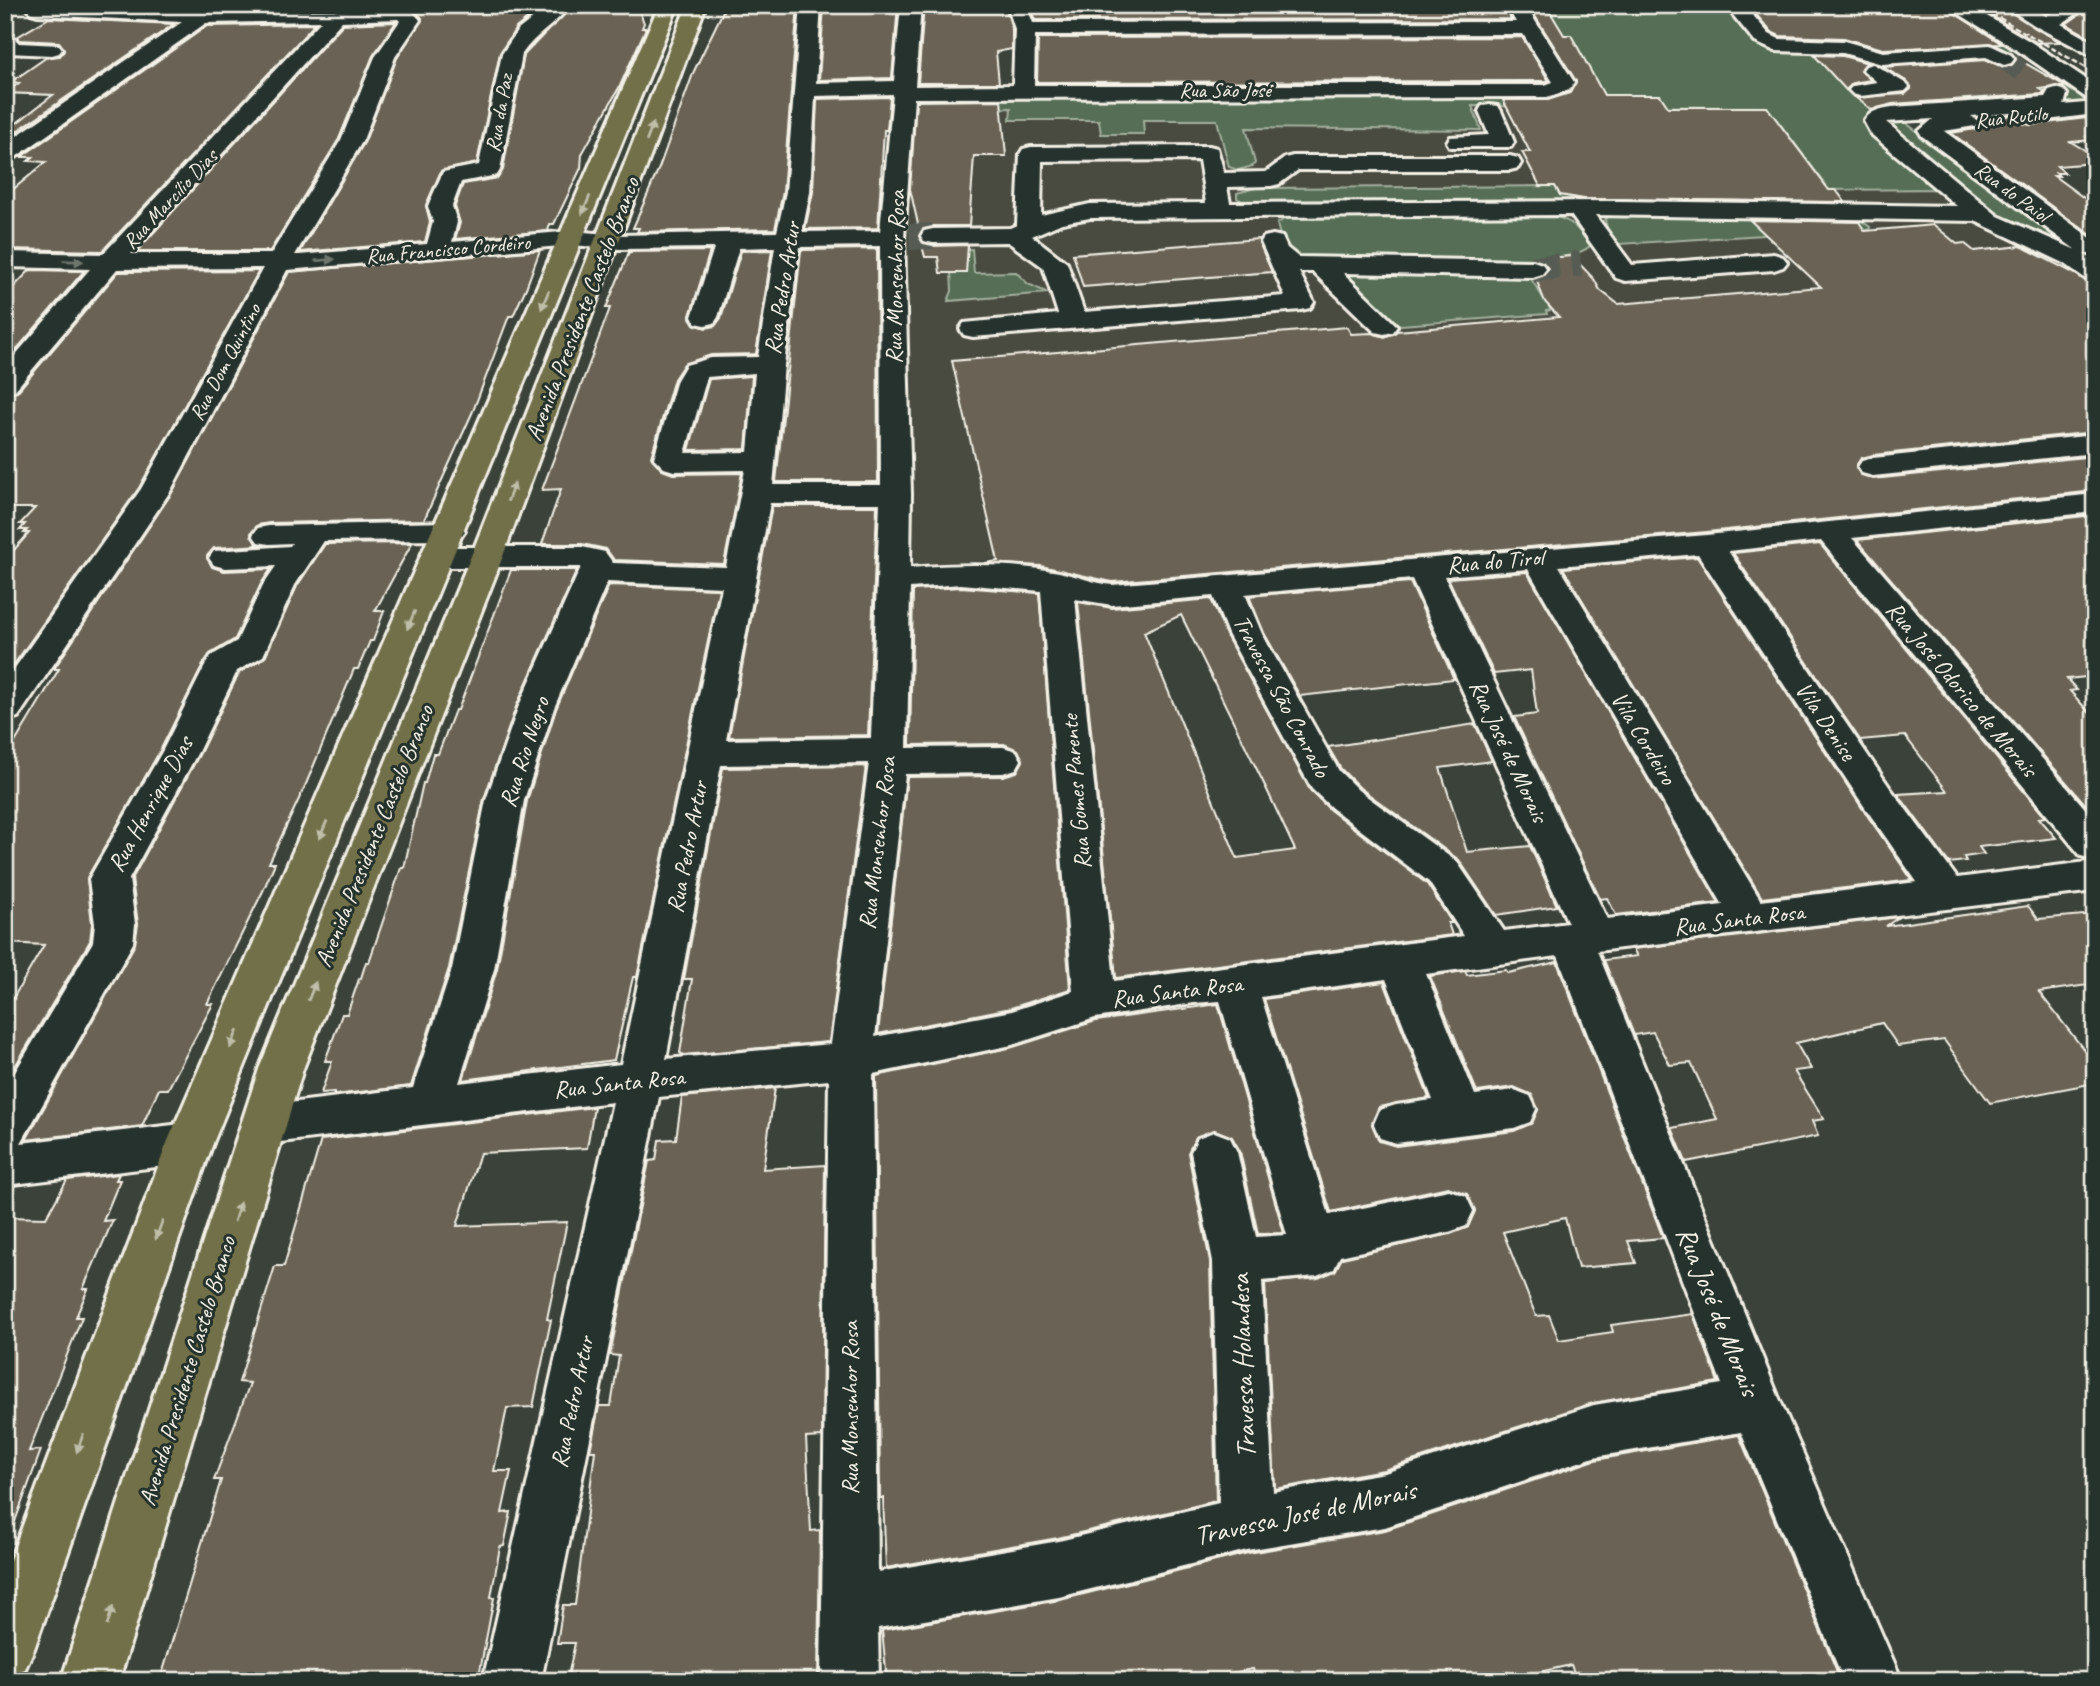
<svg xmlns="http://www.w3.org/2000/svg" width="2100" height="1686" font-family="Caveat,sans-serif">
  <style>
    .built { fill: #494c41 }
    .green { fill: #556e54; stroke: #a4b09e; stroke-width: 2 }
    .building { fill: #6b6454; stroke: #f4f1e8; stroke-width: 2; fill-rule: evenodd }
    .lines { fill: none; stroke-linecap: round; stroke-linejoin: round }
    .minor-tunnel-far1 { stroke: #575c53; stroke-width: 21; stroke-dasharray: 21 10; stroke-linecap: butt }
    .minor-tunnel { stroke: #575c53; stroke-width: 26; stroke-dasharray: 26 13; stroke-linecap: butt }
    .minor-casing { stroke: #f4f1e8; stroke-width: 6 }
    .major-casing { stroke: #f4f1e8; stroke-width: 6 }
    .minor { fill: #26332d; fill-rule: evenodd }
    .major { fill: #71704a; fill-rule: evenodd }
    .rail { stroke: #f4f1e8; stroke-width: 2.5; stroke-dasharray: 6 2.5; stroke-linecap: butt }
    .oneway { fill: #c0bda9 }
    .oneway2 { fill: #6e766e }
    .labels { text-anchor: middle; stroke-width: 6; stroke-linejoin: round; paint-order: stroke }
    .far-street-label { font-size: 21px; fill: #f4f1e8; stroke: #26332d }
    .street-label { font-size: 24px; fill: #f4f1e8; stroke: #26332d }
    .near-street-label { font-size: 28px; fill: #f4f1e8; stroke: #26332d }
  </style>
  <rect width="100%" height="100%" fill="#3b4239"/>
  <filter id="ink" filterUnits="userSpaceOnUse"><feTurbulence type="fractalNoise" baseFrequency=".0143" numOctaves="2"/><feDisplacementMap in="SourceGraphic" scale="14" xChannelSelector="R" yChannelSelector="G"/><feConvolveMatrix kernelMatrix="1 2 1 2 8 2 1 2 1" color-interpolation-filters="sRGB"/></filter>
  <g filter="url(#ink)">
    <path class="built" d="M931,93L1868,95L2095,265V451L915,567L902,258L919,95Z
      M1292,1663L1296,1681H1192Z"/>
    <path class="green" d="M1529,5H1946L2013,44L2008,53L2082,97L2085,103L1902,120L2095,265L1989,221L1950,189L1821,190L1826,185L1767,107L1472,106L1481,130L1246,128L1255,163L1253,166L1238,170L1229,167L1217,120H1143L1144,134H1101L1099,120H1010L1011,108L949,110V99L919,100V95L931,93L1585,95Z
      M1555,186L1560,195L1598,201H1825L1828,204L1249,205L1237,198V193L1255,188Z
      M1622,213L1850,219L1861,220L1870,227L1869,230L1813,235L1810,232L1619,244L1608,231L1605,220L1610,215Z
      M1540,214C1569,218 1574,222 1590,246C1560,275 1348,260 1298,258L1284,251L1277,224L1290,215Z
      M972,249L974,273L1016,272L1028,284L1048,293L948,301L952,291L950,253Z
      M1342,272L1529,276L1551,310L1546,311L1547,314L1401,325L1390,321Z"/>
    <path class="building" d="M112,5H545L516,28L500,53L477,163L441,171L426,205L430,222L425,242L300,252L365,141L397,58L422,18L410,6L228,9Z
      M572,5H637L644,23L642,28H646L620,86L582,154L581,168L554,224H550L548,231L455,239L460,223L455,206L463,184L498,178L503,170L524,55Z
      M726,5H798L783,192L775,229L637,232L639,228H633L659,168L694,71Z
      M824,5H898L892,78L819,80Z
      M924,5H1005L1012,29V49L996,52L999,83H918Z
      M1029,5H1436L1492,9L1490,5H1504L1511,19L1035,20Z
      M1528,5H1546L1564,35H1571L1604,95H1660L1668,107H1767L1829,190H1836L1845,202L1584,199L1560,195L1555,186H1540L1522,152H1530L1503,100H1548L1570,93L1576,81Z
      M1748,5H1942L2002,44L1883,49L1844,38L1780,36L1771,32Z
      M1974,5H2000L2060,42L2037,43Z
      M2093,5H2095V40L2066,24Z
      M49,18L174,24L5,139V132L53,95L5,93L19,83L11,82L47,57L60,56L64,51L59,42L20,40L17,37Z
      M396,22L373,56L339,139L270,251H137L343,24Z
      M315,24L102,251L5,249V196L46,162L28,161L33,157H21L207,26Z
      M1522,37L1549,81L1037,82L1038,38Z
      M1814,55L1843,56L1868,63L1860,70L1871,80L1853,83L1846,90Z
      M2016,58L2065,86L2040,89L2045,92L2043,94L1892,104L1872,110L1855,97L1905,94L1911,89L1906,81L1883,67L1986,60L2005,68L2013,65Z
      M890,97L887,130H884L878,228L805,229L813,192L817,99Z
      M1001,100L1006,156H974L969,226H932L923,228L920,233L910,189L916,101Z
      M2017,115L2022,123L2030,125L2087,118L2095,122V136L2087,137L2092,140L2071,142L2095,156V163L2057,166L2065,173H2056L2059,176H2054L2095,206V238L1951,133L1975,129L1980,122L1978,118Z
      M1750,220L1859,222L1865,231L1934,225L1957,244L1964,243L1974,251L2021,246L2095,284V432L1873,455L1861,458L1856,466L1860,474L1873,479L2095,456V491L1707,532L1112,582L1041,566L985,563L998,561L952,361L1347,327L1351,334L1372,333L1385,337L1397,331L1559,317L1545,302L1536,279L1544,276L1548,267L1535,259L1572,256L1594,279L1600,290L1618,304L1821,287Z
      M1258,239L1272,272L1083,287L1073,254Z
      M921,242L933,246L968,245L966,273H940L938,257H925Z
      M877,249L878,482H776L801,250Z
      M540,250L526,288L513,316H509L473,411L424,520L269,523L258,525L251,533L256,544L261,545L214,548L207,556L212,567L224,571L271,569L261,584L235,639L210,654L204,663L160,751L87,878L92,924L90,941L5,1083V999L12,1000L44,945L5,943V759L59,669H54L173,491L289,272Z
      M772,250L756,354L711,355L684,364L674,379L651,457L662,470L673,474L742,473L724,564L614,560L606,549L582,544H542L561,489L542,490L610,308H606L629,252L710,251L690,316L694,324L706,328L715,326L721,318L741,251Z
      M30,270L84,271L5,363V296Z
      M259,271L139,488L10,670H5V560L29,533H24L27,530H20L25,524H20L35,508H5V395L17,392L118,272Z
      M752,376L746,449L689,450L709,379Z
      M772,506H877L868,735L729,737Z
      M2095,515V676L2067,679L2077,690L2070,691L2095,719V812H2092L1857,540Z
      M412,543L375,611H384L373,641H370L358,669H354L306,784L269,863H275L263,891L207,1004H213L168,1089H159L142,1126L26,1140L135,944L138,924L132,879L200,753L239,673L265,657L297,586L325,544Z
      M1820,544L2045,817L2039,818L2056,838L1979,847L1984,854L1964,857L1966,861L1949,863L1898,794L1947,791L1905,736L1860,740L1733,553Z
      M1697,557L1862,808L1912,880L1762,898L1563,568Z
      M511,570H577L516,707L484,799L449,968L411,1086L334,1095V1092L321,1093L332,1061H325L342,1014H347L359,979L361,978L366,962H369L401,868H404L423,783H425L433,754H438L455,710H458Z
      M1527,572L1719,903L1616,915L1607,898L1600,899L1514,717L1537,714L1531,670L1494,674L1448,578Z
      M1410,582L1454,679L1300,696L1264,633L1249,596Z
      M609,585L719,589L637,977H633L614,1060L463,1080L497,969L527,801L556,709Z
      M961,587L1039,593L1070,989L1011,1008L878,1034L907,777L1003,776L1017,772L1023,761L1018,750L1004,744L910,745L913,590Z
      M1211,599L1226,635L1310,790L1330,810L1427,884L1452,923H1448L1452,935L1116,978L1078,602L1112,608ZM1181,615L1267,790L1295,850L1237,858L1144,632Z
      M1475,724L1492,761L1440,768L1467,852L1530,846L1557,906L1496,915L1459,860L1360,788L1341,769L1328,747Z
      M866,766L829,1042L684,1055L680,1053L692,979H684L723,768Z
      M2028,906L2038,919L2095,914V984L2039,992L2095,1064V1083L1990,1103L1944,1040L1898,1046L1882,1023L1796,1043L1811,1069L1794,1071L1824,1119L1812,1121L1818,1136L1686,1162L1672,1128L1717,1119L1691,1063L1670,1065L1653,1032L1634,1035L1604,960L1637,956L1633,949L1899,917L1886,926Z
      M1557,962L1663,1238L1628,1241L1636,1263L1578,1268L1565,1218L1503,1232L1536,1316L1549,1315L1559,1340L1613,1332L1611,1325L1693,1314L1718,1382L1593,1403L1384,1470L1275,1489L1265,1283L1318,1278L1335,1271L1342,1258L1450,1234L1468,1227L1475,1210L1467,1194L1448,1187L1331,1212L1264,999L1384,982L1429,1098L1379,1107L1372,1123L1379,1141L1396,1146L1514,1131L1532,1123L1538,1110L1532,1095L1514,1087L1477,1092L1430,976L1465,971L1467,975L1506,970L1508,973Z
      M1218,1004L1284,1233L1258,1234L1240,1151L1232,1137L1215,1130L1196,1137L1188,1153L1210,1261L1216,1501L1058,1538L886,1568L883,1498H880L876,1076L1013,1047L1096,1021Z
      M775,1088L763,1169L825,1165L822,1437L806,1438L811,1531L820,1530L818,1681H567L575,1643H557L563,1605H575L595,1451H590L599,1406H611L619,1356L610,1355L649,1161L656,1160L659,1140L676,1139L682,1097Z
      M594,1107L587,1148L480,1153L457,1226L567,1222L547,1319L551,1320L533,1407L507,1408L494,1471H511L502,1513L511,1512L504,1546L500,1547L491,1597L494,1598L479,1676H471L470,1681H160L221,1480H214L250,1383L239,1382L255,1330L275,1266H284L321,1140Z
      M119,1174L116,1180H120L103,1221L113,1220L83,1289H88L76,1317H82L29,1451L41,1450L9,1538L5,1537V1217L46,1218L67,1180Z
      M1739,1435L1841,1681H1577L1571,1665L1500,1681H1295L1294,1675L1256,1681L1253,1669L1192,1681H887L882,1630L1060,1600L1248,1553L1385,1530L1595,1460Z"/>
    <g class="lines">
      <path class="minor-tunnel-far1" d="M2004,59L2028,75"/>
      <path class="minor-tunnel" d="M909,237L933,236
        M1533,269L1581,264"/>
      <g class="minor-casing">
        <path id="minor" d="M31,5L228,12L410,9L420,20L395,57L363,140L295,255H299L427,244L433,222L428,206L443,172L479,165L502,54L518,30L550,5H570C556,25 535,34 522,54L500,170L497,175L461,182L452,206L457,222L452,242L572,231L619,235L777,232L786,192L801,5H821L816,83L894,81L901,5H921L915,86L1013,85L1015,29L1007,5H1026L1033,23L1516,22L1506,5H1525L1574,82L1569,90L1547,97L914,98L904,238L911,494L910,568C959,564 1010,563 1059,572C1077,576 1093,583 1112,585L1707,535L2095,494V512L1852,538L2095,820V860L2081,856L1821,541L1728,551L1890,788L1957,878L2095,861V891L1597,951L1778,1396L1902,1681H1844L1741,1432L1594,1457L1385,1527L1247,1550L1059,1597L878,1628L879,1681H821L829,1080L659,1097L541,1681H483L613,1102L264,1144L248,1139L241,1125L248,1111L264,1106L413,1088L452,969L486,800L518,708L581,567H438L427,564L422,557L427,550L438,547H582L605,552L613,563L726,567L745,470L674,471L664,468L654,458L677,380L686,365L711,358L758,357L775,247L739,248L718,317L714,323L705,325L696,323L692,317L714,248L619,249L572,245L287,270L171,490L18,717L5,721V682L141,489L263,268L117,269L15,390L5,392V367L90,269L5,267V252L103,254L321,21L206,23L13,159L5,161V144L182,22L38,15L31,13L28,9ZM398,19L400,21L375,57L341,140L271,254H131L342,21ZM1523,34L1553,82L1545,85H1034L1035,35ZM893,94L880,231L802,232L810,192L815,96ZM880,246L881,485H773L784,365L799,247ZM755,373L748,452L685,453L707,377ZM770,503H880L871,738L726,740ZM1698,554L1864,806L1917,882L1761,901L1559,566ZM1528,569L1723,905L1607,919L1444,576ZM1412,579L1568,923L1504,931L1457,862L1358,790L1339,771L1262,634L1245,594ZM607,582L722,587L621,1064L459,1083L494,969L524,800L554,708ZM961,584L1041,591L1073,991L1012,1011L875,1037L905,774L1003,773L1016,769L1021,760L1016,751L1003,747L907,748L910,588ZM1213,596L1228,634L1312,789L1332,808L1429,882L1464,936L1114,981L1075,599L1112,605ZM869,763L831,1044L666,1059L721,765ZM1558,956L1722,1384L1594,1405L1385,1473L1273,1492L1262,1281L1317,1276L1334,1269L1340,1256L1449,1232L1466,1226L1473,1211L1466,1196L1449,1190L1329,1215L1261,997L1386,979L1433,1100L1396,1105L1380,1110L1374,1124L1380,1138L1396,1143L1514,1128L1530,1122L1536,1109L1530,1096L1514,1090L1475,1095L1426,974ZM1220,1001L1287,1235L1256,1237L1237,1152L1230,1138L1214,1132L1198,1138L1191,1152L1213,1261L1219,1503L1059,1541L878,1572L873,1074L1012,1045L1095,1018L1194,1003Z
          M1725,5H1744L1769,34L1779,39L1844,41L1883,52L1990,45L2011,55L2014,59L2011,63L2004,65L1986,57L1882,64L1843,53L1775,51L1755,42Z
          M1945,5H1968L2031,42L2095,85V101L2088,99L2017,50Z
          M2003,5H2027L2046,16L2066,5H2090L2061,24L2095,43V57L2039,28Z
          M5,34L12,36L19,43L59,45L62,49L59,53L52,55L7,53Z
          M1873,64L1905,83L1909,87L1905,91L1860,96L1853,94L1849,90L1853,86L1877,82L1863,70L1866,66Z
          M2056,88L2063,90L2067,94L2064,105L2095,102V114L2031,122L2023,120L2020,115L2023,112L1971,116L1978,121L1975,126L1944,131L2095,241V254H2084L2095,262V282L2086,279L2064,263L1975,221L1595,215L1632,265L1774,254L1783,257L1787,262L1783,267L1774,270L1625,281L1616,278L1571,215L1090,218L1062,223L1032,236L1067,263L1084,312L1285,296L1261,242L1264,237L1273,235L1282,237L1287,248L1298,257L1533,261L1542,264L1546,269L1542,274L1533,277L1343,273L1397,326L1393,332L1384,334L1375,332L1313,272H1299L1314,302L1310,308L1301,310L973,337L964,335L960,329L964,323L1058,314L1043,267L1008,242L933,243L924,241L921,236L924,231L933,229L1010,228L1017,225L1020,154L1023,149L1031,147L1209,146L1217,148L1224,173L1266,172L1285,158L1293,156H1510L1518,158L1521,163L1518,168L1510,170H1298L1279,184L1271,186L1227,187L1230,203L1620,201L1957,206L1871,134L1864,121C1871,110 1880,109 1892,107L2045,97L2049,90ZM1933,119L1919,131L1922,136L2076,250L1998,216L1886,122ZM1199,160L1206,203L1090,204L1041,215L1042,161Z
          M1490,105L1498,106L1501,111L1514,142L1511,147H1450L1447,142L1450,137L1489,135L1479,111L1482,106Z
          M2095,435V453L1873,476L1862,473L1858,467L1862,461L1873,458Z
          M449,522L460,524L465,531L460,538L449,540L324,541L295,585L263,656L237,671L198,752L129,879L135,924L133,943L21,1143L190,1123L206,1129L213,1143L206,1157L190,1163L5,1185V1089L93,942L95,924L89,879L162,752L206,664L211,656L237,641L263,585L276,566L225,568L214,565L209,558L214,551L290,546L292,543L269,544L258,542L253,535L258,528L269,526Z"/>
      </g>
      <g class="major-casing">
        <path id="major" d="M659,5H678L213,1143L34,1649L25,1669L5,1677V1573L167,1143Z
          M687,5H706L503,556L303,1069L119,1681H61L259,1069L471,556Z"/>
      </g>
      <use href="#minor" class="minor"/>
      <use href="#major" class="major"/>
      <path class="rail" d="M1977,5L2095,73"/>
    </g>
    <defs><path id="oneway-solid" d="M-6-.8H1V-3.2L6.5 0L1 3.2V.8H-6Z" transform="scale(1.75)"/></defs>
    <g class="oneway">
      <use href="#oneway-solid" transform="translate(650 132) rotate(-69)"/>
      <use href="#oneway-solid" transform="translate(586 205) rotate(113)"/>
      <use href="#oneway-solid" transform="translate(545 300) rotate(112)"/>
      <use href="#oneway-solid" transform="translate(511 492) rotate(-69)"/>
      <use href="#oneway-solid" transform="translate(411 620) rotate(113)"/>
      <use href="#oneway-solid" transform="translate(323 830) rotate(113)"/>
      <use href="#oneway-solid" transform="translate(312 991) rotate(-68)"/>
      <use href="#oneway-solid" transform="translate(234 1039) rotate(113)"/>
      <use href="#oneway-solid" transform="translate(237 1212) rotate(-73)"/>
      <use href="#oneway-solid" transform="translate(159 1230) rotate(110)"/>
      <use href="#oneway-solid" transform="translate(80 1443) rotate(110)"/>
      <use href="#oneway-solid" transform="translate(110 1616) rotate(-73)"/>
    </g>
    <g class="oneway2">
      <use href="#oneway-solid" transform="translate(325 260) rotate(-5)"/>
      <use href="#oneway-solid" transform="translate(73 261) rotate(2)"/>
    </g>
  </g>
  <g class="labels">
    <g class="far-street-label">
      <text x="1225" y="97">Rua São José</text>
      <text transform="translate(499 113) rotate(-80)" y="7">Rua da Paz</text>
      <text transform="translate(2011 117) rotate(-6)" y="7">Rua Rutilo</text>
      <text transform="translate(2012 192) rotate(36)" y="7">Rua do Paiol</text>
      <text transform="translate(170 199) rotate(-47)" y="7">Rua Marcílio Dias</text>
      <text transform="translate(448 249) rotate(-5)" y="7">Rua Francisco Cordeiro</text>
      <text transform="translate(225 362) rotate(-62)" y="7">Rua Dom Quintino</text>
    </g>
    <g class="street-label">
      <text transform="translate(895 277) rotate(-89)" y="8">Rua Monsenhor Rosa</text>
      <text transform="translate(782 288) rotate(-81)" y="8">Rua Pedro Artur</text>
      <text transform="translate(582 309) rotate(-69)" y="8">Avenida Presidente Castelo Branco</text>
      <text transform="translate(1495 561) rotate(-5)" y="8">Rua do Tirol</text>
      <text transform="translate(1962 689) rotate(50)" y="8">Rua José Odorico de Morais</text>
      <text transform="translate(1282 696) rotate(62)" y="8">Travessa São Conrado</text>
      <text transform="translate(1826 721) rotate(56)" y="8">Vila Denise</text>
      <text transform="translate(1644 738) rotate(59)" y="8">Vila Cordeiro</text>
      <text transform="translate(1509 751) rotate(65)" y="8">Rua José de Morais</text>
      <text transform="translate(524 752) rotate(-72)" y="8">Rua Rio Negro</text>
      <text transform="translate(1076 792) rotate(-95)" y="8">Rua Gomes Parente</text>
      <text transform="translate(150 804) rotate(-61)" y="8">Rua Henrique Dias</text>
      <text transform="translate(374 836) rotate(-68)" y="8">Avenida Presidente Castelo Branco</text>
      <text transform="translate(877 843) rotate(-83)" y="8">Rua Monsenhor Rosa</text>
      <text transform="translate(687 847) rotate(-79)" y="8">Rua Pedro Artur</text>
      <text transform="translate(1739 919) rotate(-7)" y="8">Rua Santa Rosa</text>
      <text transform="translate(1177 991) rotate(-7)" y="8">Rua Santa Rosa</text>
      <text transform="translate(619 1083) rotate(-6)" y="8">Rua Santa Rosa</text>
      <text transform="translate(187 1371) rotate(-73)" y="8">Avenida Presidente Castelo Branco</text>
      <text transform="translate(572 1402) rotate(-78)" y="8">Rua Pedro Artur</text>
      <text transform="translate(850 1408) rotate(-90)" y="8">Rua Monsenhor Rosa</text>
    </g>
    <g class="near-street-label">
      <text transform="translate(1719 1311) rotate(68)" y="10">Rua José de Morais</text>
      <text transform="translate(1242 1366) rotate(-92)" y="10">Travessa Holandesa</text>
      <text transform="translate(1305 1512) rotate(-12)" y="10">Travessa José de Morais</text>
    </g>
  </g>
  <rect width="2100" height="1686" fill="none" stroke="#26332d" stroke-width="28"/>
  <rect x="14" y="14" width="2072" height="1658" fill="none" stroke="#f4f1e8" stroke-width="2.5" filter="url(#ink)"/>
</svg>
